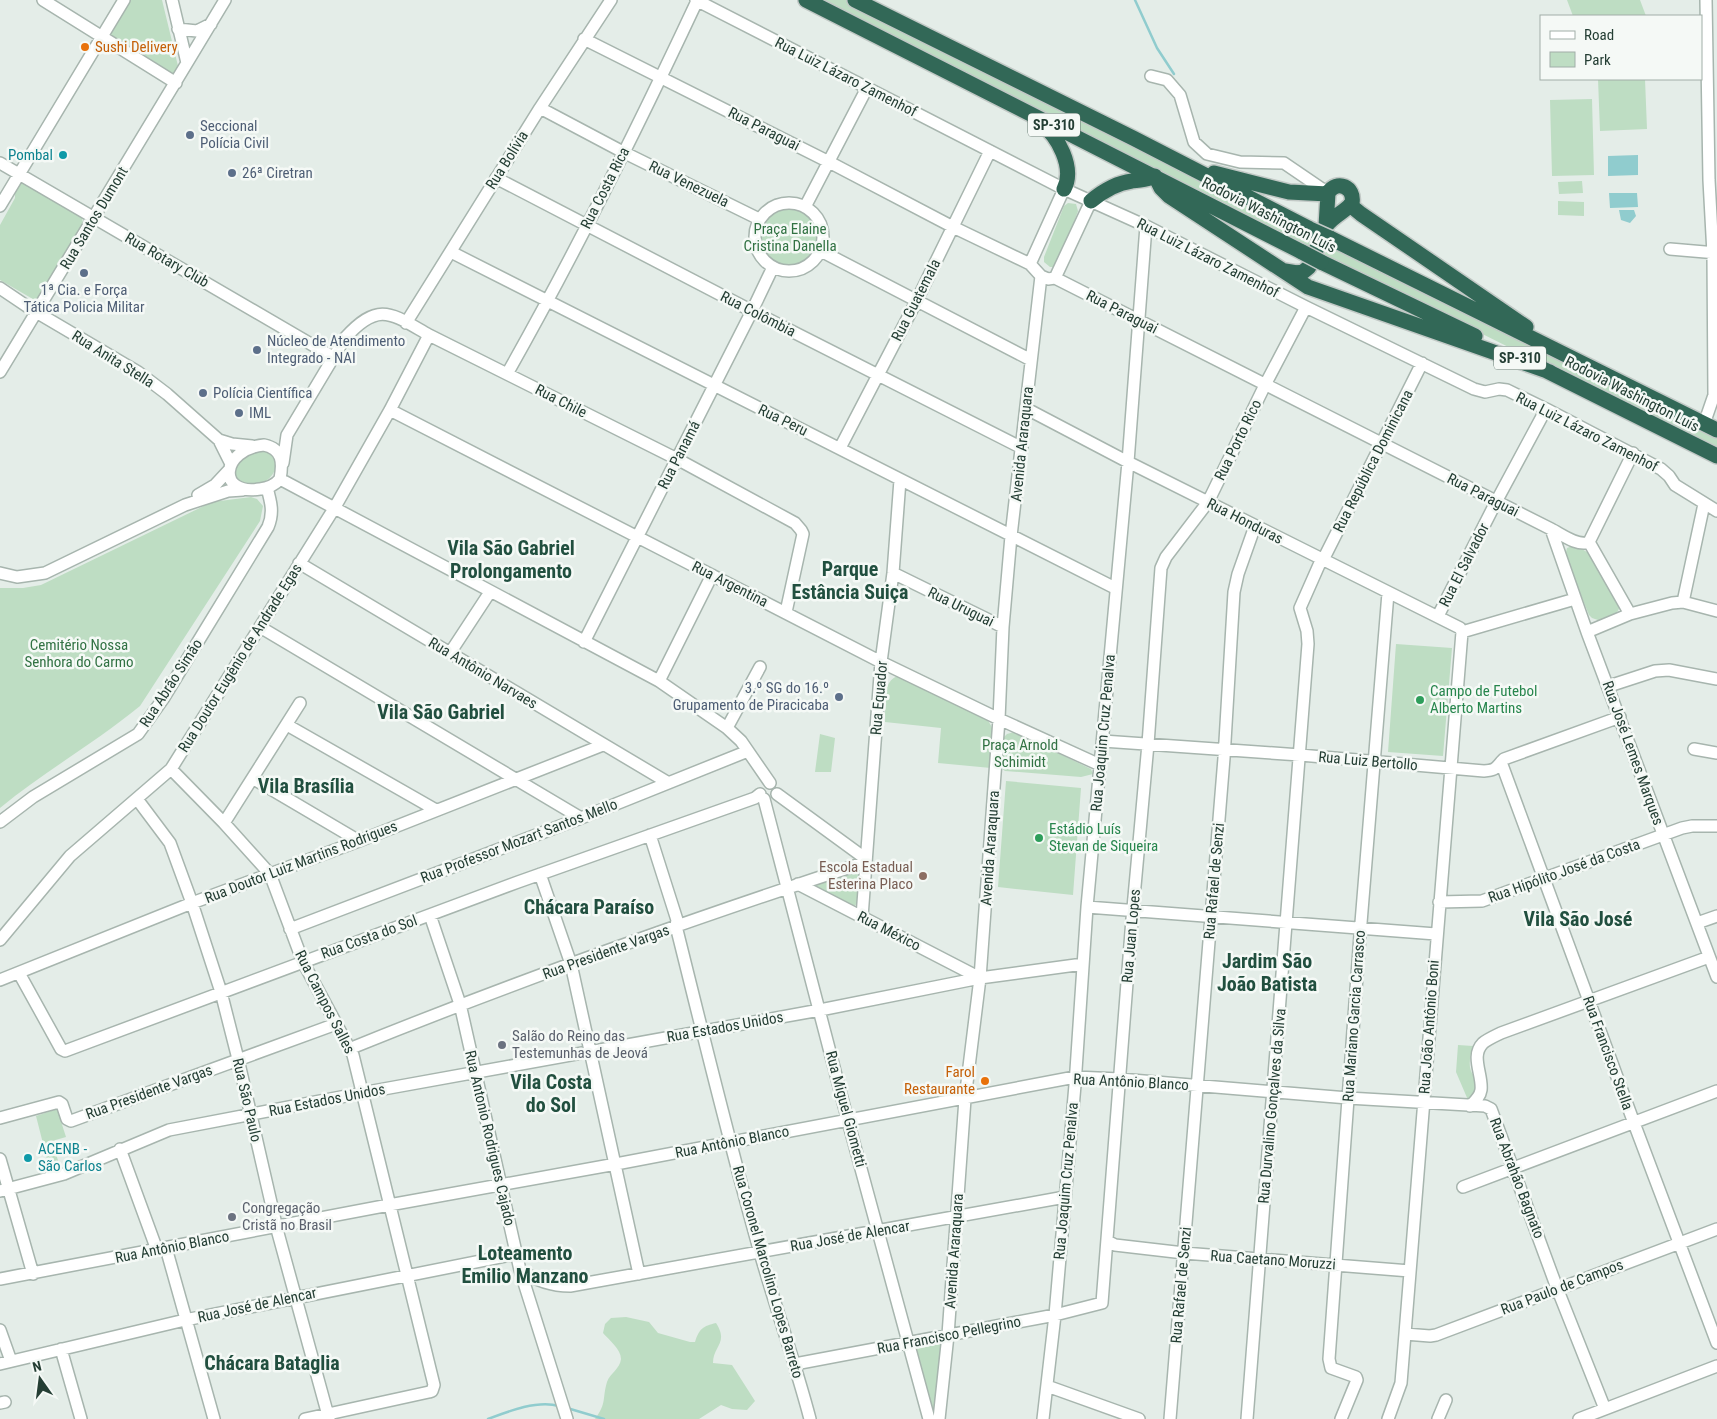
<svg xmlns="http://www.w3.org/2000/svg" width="1717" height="1419" font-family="'Roboto Condensed',sans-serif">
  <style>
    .green { fill: #beddc3 }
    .water { fill: #90ccce }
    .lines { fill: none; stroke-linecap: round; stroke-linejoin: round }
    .stream { stroke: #90ccce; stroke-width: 2.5 }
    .minor-casing { stroke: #a7b5ae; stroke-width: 14 }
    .highway-casing { stroke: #c2c9c6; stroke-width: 18 }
    .minor { stroke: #fff; stroke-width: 11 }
    .highway { stroke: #326857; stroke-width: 15 }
    .highway-bridge-casing { stroke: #c2c9c6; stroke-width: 18; stroke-linecap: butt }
    .highway-bridge { stroke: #326857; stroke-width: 15 }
    .food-dot { fill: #e8710a; stroke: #f5f9f6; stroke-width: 2 }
    .service-dot { fill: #5c6f8a; stroke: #f5f9f6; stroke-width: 2 }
    .culture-dot { fill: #0f9aa8; stroke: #f5f9f6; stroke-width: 2 }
    .leisure-dot { fill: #2e9e5b; stroke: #f5f9f6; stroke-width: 2 }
    .education-dot { fill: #8d6e63; stroke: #f5f9f6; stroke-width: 2 }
    .worship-dot { fill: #6b7280; stroke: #f5f9f6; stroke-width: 2 }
    .labels { text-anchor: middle; stroke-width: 5; stroke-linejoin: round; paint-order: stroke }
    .shield { fill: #f5f9f6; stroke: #63766e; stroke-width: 1 }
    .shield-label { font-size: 14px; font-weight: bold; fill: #243e34 }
    .food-label { font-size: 15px; fill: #c56008; stroke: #f5f9f6; text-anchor: start }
    .street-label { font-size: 15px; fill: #243e34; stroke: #f5f9f6 }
    .service-label { font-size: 15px; fill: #4e5e75; stroke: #f5f9f6; text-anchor: start }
    .culture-label { font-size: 15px; fill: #0d838f; stroke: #f5f9f6; text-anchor: end }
    .park-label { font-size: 15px; fill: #317243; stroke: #f5f9f6 }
    .leisure-label { font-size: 15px; fill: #27864d; stroke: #f5f9f6; text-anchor: start }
    .education-label { font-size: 15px; fill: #785e54; stroke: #f5f9f6; text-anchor: end }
    .worship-label { font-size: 15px; fill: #5b616d; stroke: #f5f9f6; text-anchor: start }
    .district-label { font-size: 20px; font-weight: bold; fill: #214f3f; stroke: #f5f9f6 }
  </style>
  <rect width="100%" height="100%" fill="#e4ede8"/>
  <path class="green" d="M130,0H162L178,66L175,73L172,74L111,36V31Z
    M813,0H846L1315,234L1308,247Z
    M1567,0H1640L1646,16H1573Z
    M1598,79H1645L1647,129L1600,131Z
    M1592,99L1594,175L1552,176L1550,100Z
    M1582,181L1583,193L1559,194L1558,182Z
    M24,182L82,218L83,223L38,302L0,280V225L15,198V189L20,183Z
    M1558,201L1584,202V216L1558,215Z
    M1068,203L1076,204L1078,211L1059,264L1055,267H1050L1044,262V257L1064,206Z
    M761 238a29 29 0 1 1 58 0a29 29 0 1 1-58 0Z
    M1331,242L1717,435V451L1324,255Z
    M262,450L270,452L278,461C274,480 261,488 242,484L235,477L234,466L245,455Z
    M251,497L257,499L263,506L260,521L140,706C95,743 45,771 0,808V588H23L41,585L212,502Z
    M1575,545L1592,555L1620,602C1620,615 1611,617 1601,621L1592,618L1589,615L1565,556L1567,548Z
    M1396,644L1452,648L1443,756L1388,752Z
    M898,676L985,718C999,729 992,751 991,768L938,763L941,728L885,722C886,708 881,681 898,676Z
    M1014,732L1091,769L1093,774L1081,777L1005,771L1000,767L1003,738L1007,734Z
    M820,734L835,738L831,772H815Z
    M1006,781L1081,788L1073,895L998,887Z
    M859,868L861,871L858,903L854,906L811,884Z
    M1458,1045L1473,1046C1471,1053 1468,1063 1471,1071C1473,1076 1477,1078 1479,1084L1471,1099L1468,1100L1456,1072Z
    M57,1109L66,1137L52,1141L60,1167L50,1171L36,1116Z
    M626,1317L649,1322L658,1333L690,1342H695C699,1329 703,1326 716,1323C729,1343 713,1346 713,1363L732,1365L755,1401L747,1410L732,1409L721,1405L699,1419H595C607,1403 602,1399 607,1382C610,1373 620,1369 621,1359C621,1349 609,1340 603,1333L605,1324L611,1318Z
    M940,1341L941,1343L934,1413H933L915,1348V1346Z"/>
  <path class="water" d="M1638,155V175L1608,176V156Z
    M1609,193H1637L1638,207L1610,208Z
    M1619,210H1634L1636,216L1630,223L1621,220Z"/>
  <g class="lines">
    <path class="stream" d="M1135,0L1157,48L1174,74
      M567,1408L604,1419
      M488,1419C509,1411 537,1400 559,1406"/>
    <g class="minor-casing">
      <path id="minor" d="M43,0L176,83
        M696,0L1064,189L1146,226L1306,307L1474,389L1485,392L1499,389L1507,390L1546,409L1661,469L1669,476L1675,485L1717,511
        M178,29L197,31L211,24
        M584,39L829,162L953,227L1030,264L1041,276L1048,279L1055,278L1059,280L1551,529C1561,534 1578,547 1589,542L1630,614
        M187,63L225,0
        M1151,76L1167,80L1180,95L1194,142L1207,154L1240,162L1284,163L1328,193
        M540,108L623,152L759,219
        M0,163L333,357
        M496,178L752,311L1022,448
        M755 237a34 34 0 1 1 68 0a34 34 0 1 1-68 0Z
        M0,206L124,0
        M805,207L867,88
        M1670,249L1717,253
        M821,251L1031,360
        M451,252L1115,588
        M1030,264L1064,189
        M1055,278L1091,201
        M0,288L31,309L138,372L167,394L219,440L232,444L252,446
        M406,323L540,108L611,0
        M0,372L187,63L172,0
        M507,374C576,252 638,127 697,1
        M1027,409L1128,462L1460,628L1462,632
        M390,410L881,662L999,719L1100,765
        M1704,424L1714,395L1713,254L1709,180L1706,0
        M219,440L231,464
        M264,445C283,449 283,463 280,479C275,485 268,488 260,489C216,496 221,449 264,445Z
        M840,448L917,300L990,151
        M283,463L287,435L345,338C379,300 392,314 429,335L677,459L795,523L801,530L803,534L786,612
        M280,479L659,681L727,728L741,741L770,783
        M198,495L215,485L229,470
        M1551,529L1587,632L1717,977
        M1589,542L1633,453
        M299,563L667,782
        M0,573L17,577L45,573L185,505L228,491L243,490
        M893,573L1003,627
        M1683,602L1704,504
        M1438,616L1496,502L1546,409
        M260,627L581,818
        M1462,632L1575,599
        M1587,632L1630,614L1672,603L1683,602L1717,611
        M584,642L752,311L773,267
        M450,653L490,592
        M659,681L712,575
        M1609,686L1655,671L1669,670L1717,679
        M287,725L436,810
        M727,728L760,667
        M1103,741L1300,755L1484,771C1497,770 1495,768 1504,759L1620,717
        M1694,749L1717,753
        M1501,762L1634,1123L1717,1343
        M171,769L224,823L270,874L303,962L353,1055L434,1385L432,1391L429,1392L305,1419
        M254,779L359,841
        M777,794L866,859
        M137,799L170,843L192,903L221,992L238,1059L278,1233L329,1419
        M764,799L848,1121L929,1419
        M0,822L33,797L138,734L163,699L268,527C274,513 271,502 267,488
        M224,823L300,703
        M650,835L677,920L676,926C703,1034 729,1142 759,1249C775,1306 795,1362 810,1419
        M540,874L571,964L639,1274
        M798,884L980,978
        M1439,902L1482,901L1682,828L1692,826H1717
        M1087,907L1436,934
        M430,915L460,1004L520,1270L567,1419
        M862,917L881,662L893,573L900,480
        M1697,923L1717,916
        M290,929L581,818L748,751
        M0,940L70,856L171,769L335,507L390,410L429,335
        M19,973L61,1049L65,1051L518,882L755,798L760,794
        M0,980L192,903L359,841L603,745
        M349,1049C519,980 692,919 866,862
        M1470,1106C1475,1101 1480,1097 1481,1090C1483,1075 1470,1056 1483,1043C1488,1039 1495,1036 1501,1033L1709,957
        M0,1118L59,1102L62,1104L67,1119L71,1121L336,1024
        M120,1149L157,1250
        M0,1159L33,1274
        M1463,1187L1717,1091
        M0,1191L64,1174L169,1130L367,1092L820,1010L980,978L1083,964
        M1107,1241L1115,1245L1184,1253L1410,1271
        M166,1248L214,1419
        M520,1270C536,1281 551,1286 570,1286L1065,1197
        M0,1279L389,1205L616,1164L1075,1077L1120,1079L1348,1098L1485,1106L1491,1109L1557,1288L1605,1409
        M0,1330L11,1361
        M1405,1334L1430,1336L1436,1335L1717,1229
        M61,1349L81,1419
        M0,1364L185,1320L516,1254
        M795,1364L1055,1315L1102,1303L1132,919L1148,744L1161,568L1166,557L1208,502L1265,385L1306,307
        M1047,1386L1139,1419
        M0,1403L5,1402
        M939,1419L948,1335L965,1099L980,978L999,719L1003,627L1011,536L1041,276
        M1043,1419L1055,1315L1075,1085L1087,907L1128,462L1146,226
        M1170,1419L1224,758L1234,592L1238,574L1255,526
        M1247,1419L1308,644L1307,631L1300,608L1319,565L1326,554L1422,363
        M1341,1419L1357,1380L1356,1377L1331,1368L1329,1359L1360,935L1388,593
        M1388,1419L1401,1383L1462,632
        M1438,1419L1446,1400
        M1579,1419L1717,1366"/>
    </g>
    <g class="highway-casing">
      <path id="highway" d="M806,0L1302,252
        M855,0L1133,138L1310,229
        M1040,123C1058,135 1075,168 1064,189
        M1214,173L1289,192L1328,194
        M1091,201C1103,191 1116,183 1132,181C1142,179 1145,181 1155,176L1161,188L1169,196L1308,287L1550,372
        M1350,205L1361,214L1526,327
        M1330,238L1717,430
        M1321,262L1475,336
        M1285,271L1297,273L1303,272L1309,267L1326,226L1328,193C1337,179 1355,187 1352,203C1345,212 1334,215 1326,226
        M1541,368L1717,456"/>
    </g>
    <use href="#minor" class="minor"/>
    <use href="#highway" class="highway"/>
    <g class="highway-bridge-casing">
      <path id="highway-bridge" d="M1310,229L1330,238
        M1302,252L1321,262"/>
    </g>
    <use href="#highway-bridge" class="highway-bridge"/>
  </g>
  <g class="food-dot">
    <circle cx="85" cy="47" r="5"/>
    <circle cx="985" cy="1081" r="5"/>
  </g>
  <g class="service-dot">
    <circle cx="190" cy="135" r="5"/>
    <circle cx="232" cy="173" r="5"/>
    <circle cx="84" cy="273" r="5"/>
    <circle cx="257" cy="350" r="5"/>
    <circle cx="203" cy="393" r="5"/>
    <circle cx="239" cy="413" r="5"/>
    <circle cx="839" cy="697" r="5"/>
  </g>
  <g class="culture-dot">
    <circle cx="63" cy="155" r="5"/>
    <circle cx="28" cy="1158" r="5"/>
  </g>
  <g class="leisure-dot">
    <circle cx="1420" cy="700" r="5"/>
    <circle cx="1039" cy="838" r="5"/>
  </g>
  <circle class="education-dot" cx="923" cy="876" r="5"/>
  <g class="worship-dot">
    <circle cx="502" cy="1045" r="5"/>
    <circle cx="232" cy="1217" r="5"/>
  </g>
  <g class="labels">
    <g class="shield">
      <rect x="1028" y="113.5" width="52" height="23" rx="4"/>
      <rect x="1494" y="346.5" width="52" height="23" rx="4"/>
    </g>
    <g class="shield-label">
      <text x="1054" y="130">SP-310</text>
      <text x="1520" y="363">SP-310</text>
    </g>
    <g class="food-label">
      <text x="95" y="52">Sushi Delivery</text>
      <text x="975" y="1077" text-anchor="end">Farol<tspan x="975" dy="17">Restaurante</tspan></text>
    </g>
    <g class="street-label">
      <text transform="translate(846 77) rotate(27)" y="5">Rua Luiz Lázaro Zamenhof</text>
      <text transform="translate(764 129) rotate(27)" y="5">Rua Paraguai</text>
      <text transform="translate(507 160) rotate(-58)" y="5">Rua Bolívia</text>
      <text transform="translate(689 184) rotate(26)" y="5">Rua Venezuela</text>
      <text transform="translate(605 188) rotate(-63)" y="5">Rua Costa Rica</text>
      <text transform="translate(1269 215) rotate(27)" y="5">Rodovia Washington Luís</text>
      <text transform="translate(94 218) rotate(-59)" y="5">Rua Santos Dumont</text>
      <text transform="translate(1208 258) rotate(27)" y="5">Rua Luiz Lázaro Zamenhof</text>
      <text transform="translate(167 260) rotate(30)" y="5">Rua Rotary Club</text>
      <text transform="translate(916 300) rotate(-63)" y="5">Rua Guatemala</text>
      <text transform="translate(1122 312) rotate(27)" y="5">Rua Paraguai</text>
      <text transform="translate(758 314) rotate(27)" y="5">Rua Colômbia</text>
      <text transform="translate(113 359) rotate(32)" y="5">Rua Anita Stella</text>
      <text transform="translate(1632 394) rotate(27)" y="5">Rodovia Washington Luís</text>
      <text transform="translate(561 401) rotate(27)" y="5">Rua Chile</text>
      <text transform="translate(783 420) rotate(26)" y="5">Rua Peru</text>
      <text transform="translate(1587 432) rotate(27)" y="5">Rua Luiz Lázaro Zamenhof</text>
      <text transform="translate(1238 440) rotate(-64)" y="5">Rua Porto Rico</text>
      <text transform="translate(1022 444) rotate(-84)" y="5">Avenida Araraquara</text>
      <text transform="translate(679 455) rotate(-63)" y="5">Rua Panamá</text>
      <text transform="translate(1373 461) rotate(-63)" y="5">Rua República Dominicana</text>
      <text transform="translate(1483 495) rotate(27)" y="5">Rua Paraguai</text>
      <text transform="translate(1245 521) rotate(27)" y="5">Rua Honduras</text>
      <text transform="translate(1464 565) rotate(-63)" y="5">Rua El Salvador</text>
      <text transform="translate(730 584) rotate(27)" y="5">Rua Argentina</text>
      <text transform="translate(961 607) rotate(26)" y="5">Rua Uruguai</text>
      <text transform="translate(240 658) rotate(-58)" y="5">Rua Doutor Eugênio de Andrade Egas</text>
      <text transform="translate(483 673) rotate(31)" y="5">Rua Antônio Narvaes</text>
      <text transform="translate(171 683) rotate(-57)" y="5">Rua Abrão Simão</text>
      <text transform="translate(879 698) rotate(-85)" y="5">Rua Equador</text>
      <text transform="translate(1103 733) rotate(-85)" y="5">Rua Joaquim Cruz Penalva</text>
      <text transform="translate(1633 753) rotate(70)" y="5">Rua José Lemes Marques</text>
      <text transform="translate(1368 761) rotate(5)" y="5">Rua Luiz Bertollo</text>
      <text transform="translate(519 841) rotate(-21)" y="5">Rua Professor Mozart Santos Mello</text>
      <text transform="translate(990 848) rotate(-86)" y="5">Avenida Araraquara</text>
      <text transform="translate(301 862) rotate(-21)" y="5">Rua Doutor Luiz Martins Rodrigues</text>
      <text transform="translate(1564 871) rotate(-20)" y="5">Rua Hipólito José da Costa</text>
      <text transform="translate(1214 881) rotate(-85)" y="5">Rua Rafael de Senzi</text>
      <text transform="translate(889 931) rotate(27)" y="5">Rua México</text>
      <text transform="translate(1131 936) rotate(-85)" y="5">Rua Juan Lopes</text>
      <text transform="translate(369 937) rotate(-20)" y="5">Rua Costa do Sol</text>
      <text transform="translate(606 952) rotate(-20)" y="5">Rua Presidente Vargas</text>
      <text transform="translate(325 1002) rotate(63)" y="5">Rua Campos Salles</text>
      <text transform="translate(1354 1016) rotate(-86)" y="5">Rua Mariano Garcia Carrasco</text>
      <text transform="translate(725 1027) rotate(-10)" y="5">Rua Estados Unidos</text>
      <text transform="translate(1429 1027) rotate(-86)" y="5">Rua João Antônio Boni</text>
      <text transform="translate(1608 1053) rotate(70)" y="5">Rua Francisco Stella</text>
      <text transform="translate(1131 1082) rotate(3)" y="5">Rua Antônio Blanco</text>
      <text transform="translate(149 1092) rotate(-20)" y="5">Rua Presidente Vargas</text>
      <text transform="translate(247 1100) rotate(77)" y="5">Rua São Paulo</text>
      <text transform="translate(327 1100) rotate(-11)" y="5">Rua Estados Unidos</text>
      <text transform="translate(1272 1106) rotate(-85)" y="5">Rua Durvalino Gonçalves da Silva</text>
      <text transform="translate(846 1109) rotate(75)" y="5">Rua Miguel Giometti</text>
      <text transform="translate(490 1138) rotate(77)" y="5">Rua Antonio Rodrigues Cajado</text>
      <text transform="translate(732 1142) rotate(-11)" y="5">Rua Antônio Blanco</text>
      <text transform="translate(1517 1178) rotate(69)" y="5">Rua Abrahão Bagnato</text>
      <text transform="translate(1066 1181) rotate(-85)" y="5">Rua Joaquim Cruz Penalva</text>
      <text transform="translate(850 1236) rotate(-10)" y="5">Rua José de Alencar</text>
      <text transform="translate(172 1247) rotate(-11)" y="5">Rua Antônio Blanco</text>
      <text transform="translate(954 1251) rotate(-86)" y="5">Avenida Araraquara</text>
      <text transform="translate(1273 1260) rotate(4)" y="5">Rua Caetano Moruzzi</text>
      <text transform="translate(768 1272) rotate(74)" y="5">Rua Coronel Marcolino Lopes Barreto</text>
      <text transform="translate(1181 1285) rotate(-85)" y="5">Rua Rafael de Senzi</text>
      <text transform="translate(1562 1287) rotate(-21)" y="5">Rua Paulo de Campos</text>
      <text transform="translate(257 1305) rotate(-12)" y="5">Rua José de Alencar</text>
      <text transform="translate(949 1335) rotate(-11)" y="5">Rua Francisco Pellegrino</text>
    </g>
    <g class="service-label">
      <text x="200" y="131">Seccional<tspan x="200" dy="17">Polícia Civil</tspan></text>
      <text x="242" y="178">26ª Ciretran</text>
      <text x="84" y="295" text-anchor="middle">1ª Cia. e Força<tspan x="84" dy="17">Tática Policia Militar</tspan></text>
      <text x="267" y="346">Núcleo de Atendimento<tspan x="267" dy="17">Integrado - NAI</tspan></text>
      <text x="213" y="398">Polícia Científica</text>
      <text x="249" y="418">IML</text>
      <text x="829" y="693" text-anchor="end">3.º SG do 16.º<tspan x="829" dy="17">Grupamento de Piracicaba</tspan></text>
    </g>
    <g class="culture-label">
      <text x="53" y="160">Pombal</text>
      <text x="38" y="1154" text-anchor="start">ACENB -<tspan x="38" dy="17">São Carlos</tspan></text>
    </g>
    <g class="park-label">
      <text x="790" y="234">Praça Elaine<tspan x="790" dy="17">Cristina Danella</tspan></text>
      <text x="79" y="650">Cemitério Nossa<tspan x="79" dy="17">Senhora do Carmo</tspan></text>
      <text x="1020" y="750">Praça Arnold<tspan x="1020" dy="17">Schimidt</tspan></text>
    </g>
    <g class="leisure-label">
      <text x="1430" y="696">Campo de Futebol<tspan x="1430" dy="17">Alberto Martins</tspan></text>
      <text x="1049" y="834">Estádio Luís<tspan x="1049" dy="17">Stevan de Siqueira</tspan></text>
    </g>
    <g class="education-label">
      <text x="913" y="872">Escola Estadual<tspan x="913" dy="17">Esterina Placo</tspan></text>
    </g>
    <g class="worship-label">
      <text x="512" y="1041">Salão do Reino das<tspan x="512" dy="17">Testemunhas de Jeová</tspan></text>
      <text x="242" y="1213">Congregação<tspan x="242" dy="17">Cristã no Brasil</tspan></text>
    </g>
    <g class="district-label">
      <text x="511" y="555">Vila São Gabriel<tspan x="511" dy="23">Prolongamento</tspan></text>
      <text x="850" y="576">Parque<tspan x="850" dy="23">Estância Suiça</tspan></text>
      <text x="441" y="719">Vila São Gabriel</text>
      <text x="306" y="793">Vila Brasília</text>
      <text x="589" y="914">Chácara Paraíso</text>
      <text x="1578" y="926">Vila São José</text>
      <text x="1267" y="968">Jardim São<tspan x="1267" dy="23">João Batista</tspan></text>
      <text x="551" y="1089">Vila Costa<tspan x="551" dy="23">do Sol</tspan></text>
      <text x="525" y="1260">Loteamento<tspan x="525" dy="23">Emilio Manzano</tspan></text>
      <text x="272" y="1370">Chácara Bataglia</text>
    </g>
  </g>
  <rect x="1540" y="15" width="162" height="65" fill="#f5f9f6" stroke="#a1aea8"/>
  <rect x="1550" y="31" width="25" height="8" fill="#ffffff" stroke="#a1aea8"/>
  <text x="1584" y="40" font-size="15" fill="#243e34">Road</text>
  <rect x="1550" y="52" width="25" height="15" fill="#beddc3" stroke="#a1aea8"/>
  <text x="1584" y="65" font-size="15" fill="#243e34">Park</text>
  <g transform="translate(40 1379) rotate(346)" stroke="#f5f9f6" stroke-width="4" paint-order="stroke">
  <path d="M0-4L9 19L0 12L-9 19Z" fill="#243e34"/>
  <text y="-8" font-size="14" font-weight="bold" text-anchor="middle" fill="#243e34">N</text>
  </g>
</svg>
